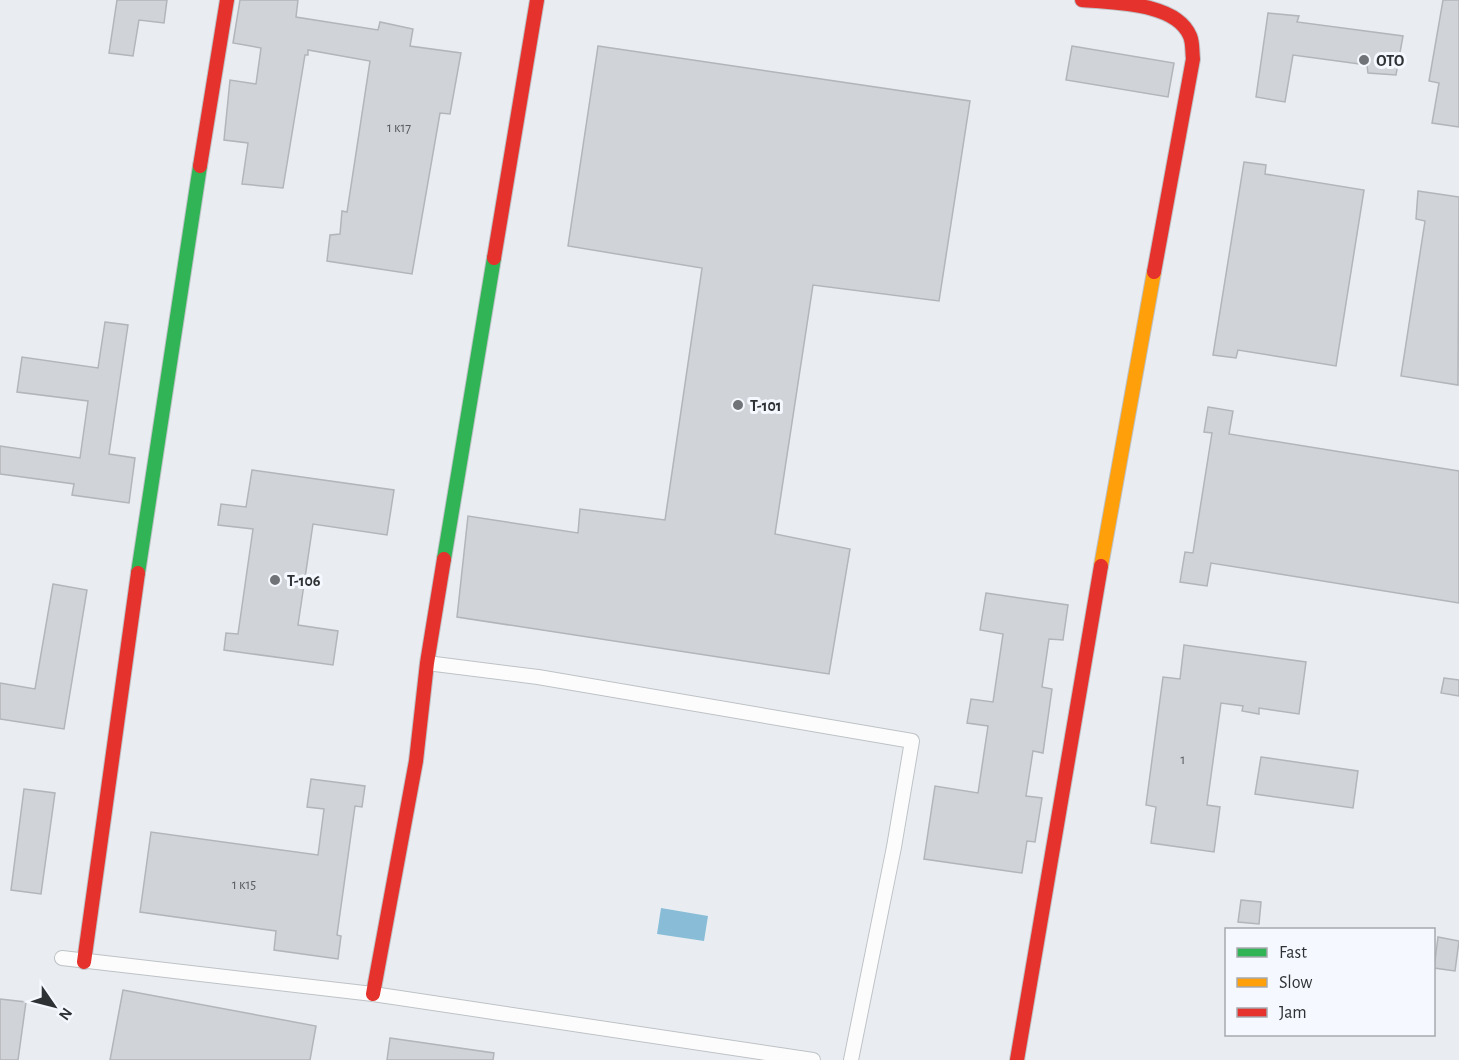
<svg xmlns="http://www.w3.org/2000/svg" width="1459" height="1060" font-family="'Alegreya Sans',sans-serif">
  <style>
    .water { fill: #89bdd7 }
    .building { fill: #d0d3d7; stroke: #b2b5b9; stroke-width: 1.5 }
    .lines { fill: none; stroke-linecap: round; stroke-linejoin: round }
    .street-casing { stroke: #bec2c5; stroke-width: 16 }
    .fast-casing { stroke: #bec2c5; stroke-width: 16 }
    .slow-casing { stroke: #bec2c5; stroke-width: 16 }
    .jam-casing { stroke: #bec2c5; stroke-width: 16 }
    .street { stroke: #fcfcfd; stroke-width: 14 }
    .fast { stroke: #30b455; stroke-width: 14 }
    .slow { stroke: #ff9f0a; stroke-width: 14 }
    .jam { stroke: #e5322d; stroke-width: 14 }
    .poi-dot { fill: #707377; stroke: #f5f9ff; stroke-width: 2 }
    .labels { text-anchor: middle; stroke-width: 6; stroke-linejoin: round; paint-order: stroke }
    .number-label { font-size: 14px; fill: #575a5e }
    .poi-label { font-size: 16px; font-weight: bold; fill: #2f3235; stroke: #f5f9ff; text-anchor: start }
  </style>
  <rect width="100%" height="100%" fill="#e9edf2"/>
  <path class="water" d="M661,908L708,916L704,941L657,934Z"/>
  <path class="building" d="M117,0H167L164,23L139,20L133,56L109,53Z
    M240,0H298L296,17L378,30L380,22L413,29L410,46L461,53L450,114L440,113L412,274L327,261L330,235L340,234L342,211L347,212L370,61L308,50V55H305L283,188L242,184L248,143L224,140L230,80L256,84L261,48L233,43Z
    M1443,0H1459V127L1432,123L1439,83L1429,81Z
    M1268,13L1299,16L1297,22L1403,36L1396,75L1368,73L1367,65L1293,55L1285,102L1256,97Z
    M598,46L970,101L939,301L813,285L775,534L850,549L829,674L457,617L468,516L578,533L580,509L665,520L702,268L568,246Z
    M1072,46L1174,63L1168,97L1066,80Z
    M1244,162L1266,165L1265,174L1364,190L1336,366L1238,350L1236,358L1213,355Z
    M1418,191L1459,197L1458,385L1401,376L1425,221L1416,219Z
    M105,322L128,325L109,454L135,458L129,503L72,495L74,484L0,474V446L80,458L88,401L17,392L22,357L98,368Z
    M1208,407L1233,411L1229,434L1459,471V603L1211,563L1207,586L1180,582L1185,552L1193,553L1212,433L1204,432Z
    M252,470L394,490L387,535L313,524L298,625L338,631L333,665L224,650L226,633L238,634L253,529L218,525L221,504L246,507Z
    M53,584L87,590L64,729L0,719V683L35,689Z
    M986,593L1068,605L1063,640L1049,639L1042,687L1052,689L1043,753L1033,751L1026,796L1042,798L1035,842L1027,841L1022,873L924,859L935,786L978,793L988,726L967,723L971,699L993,702L1003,634L980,630Z
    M1184,645L1306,662L1299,714L1259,708V714L1242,711L1243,706L1221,703L1207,805L1220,807L1214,852L1151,843L1156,807L1146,805L1163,677L1180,679Z
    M1444,678L1459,680V696L1441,693Z
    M1261,757L1358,771L1353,808L1255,794Z
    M311,779L365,786L362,807L355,806L337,935L341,936L338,959L274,950L276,931L140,912L151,832L318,855L324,809L307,807Z
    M24,789L55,793L41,894L11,890Z
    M1241,900L1261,902L1259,924L1238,922Z
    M1438,937L1459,941L1455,971L1434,968Z
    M123,990L316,1026L310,1060H110Z
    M0,999L26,1002L18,1060H0Z
    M390,1038L494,1053L493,1060H387Z"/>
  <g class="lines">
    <g class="street-casing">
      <path id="street" d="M427,663L538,677L912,741L894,847L851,1060
        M62,958L373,994L813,1060"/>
    </g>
    <g class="fast-casing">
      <path id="fast" d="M444,559L494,258
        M138,573L200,166"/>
    </g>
    <g class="slow-casing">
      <path id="slow" d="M1101,566L1154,272"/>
    </g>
    <g class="jam-casing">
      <path id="jam" d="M1082,0C1113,3 1176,2 1190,36C1193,43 1192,51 1193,59L1154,272
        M200,166L227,0
        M494,258L537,0
        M84,962L138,573
        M373,994L416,761L427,663L444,559
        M1017,1060L1101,566"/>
    </g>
    <use href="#street" class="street"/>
    <use href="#fast" class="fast"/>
    <use href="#slow" class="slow"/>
    <use href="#jam" class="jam"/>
  </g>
  <g class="poi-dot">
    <circle cx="1364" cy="60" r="6"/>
    <circle cx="738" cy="405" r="6"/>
    <circle cx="275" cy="580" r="6"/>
  </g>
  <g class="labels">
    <g class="number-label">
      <text x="399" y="132">1 к17</text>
      <text x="1183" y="764">1</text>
      <text x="244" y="889">1 к15</text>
    </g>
    <g class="poi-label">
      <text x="1376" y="66">ОТО</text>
      <text x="750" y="411">Т-101</text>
      <text x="287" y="586">Т-106</text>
    </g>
  </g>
  <rect x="1225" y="928" width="210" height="108" fill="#f5f9ff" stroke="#a6a9ae" stroke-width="1.5"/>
  <rect x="1237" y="948" width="30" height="9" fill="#30b455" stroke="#a6a9ae" stroke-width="1.5"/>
  <text x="1279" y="958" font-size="18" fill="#2f3235">Fast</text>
  <rect x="1237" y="978" width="30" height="9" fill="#ff9f0a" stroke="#a6a9ae" stroke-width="1.5"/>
  <text x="1279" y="988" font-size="18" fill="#2f3235">Slow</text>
  <rect x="1237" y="1008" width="30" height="9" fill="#e5322d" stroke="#a6a9ae" stroke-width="1.5"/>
  <text x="1279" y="1018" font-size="18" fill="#2f3235">Jam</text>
  <g transform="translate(54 1006) rotate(125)" stroke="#f5f9ff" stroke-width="4.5" paint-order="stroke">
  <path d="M0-4.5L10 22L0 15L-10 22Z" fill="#2f3235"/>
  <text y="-9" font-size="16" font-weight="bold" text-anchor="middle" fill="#2f3235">N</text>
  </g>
</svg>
